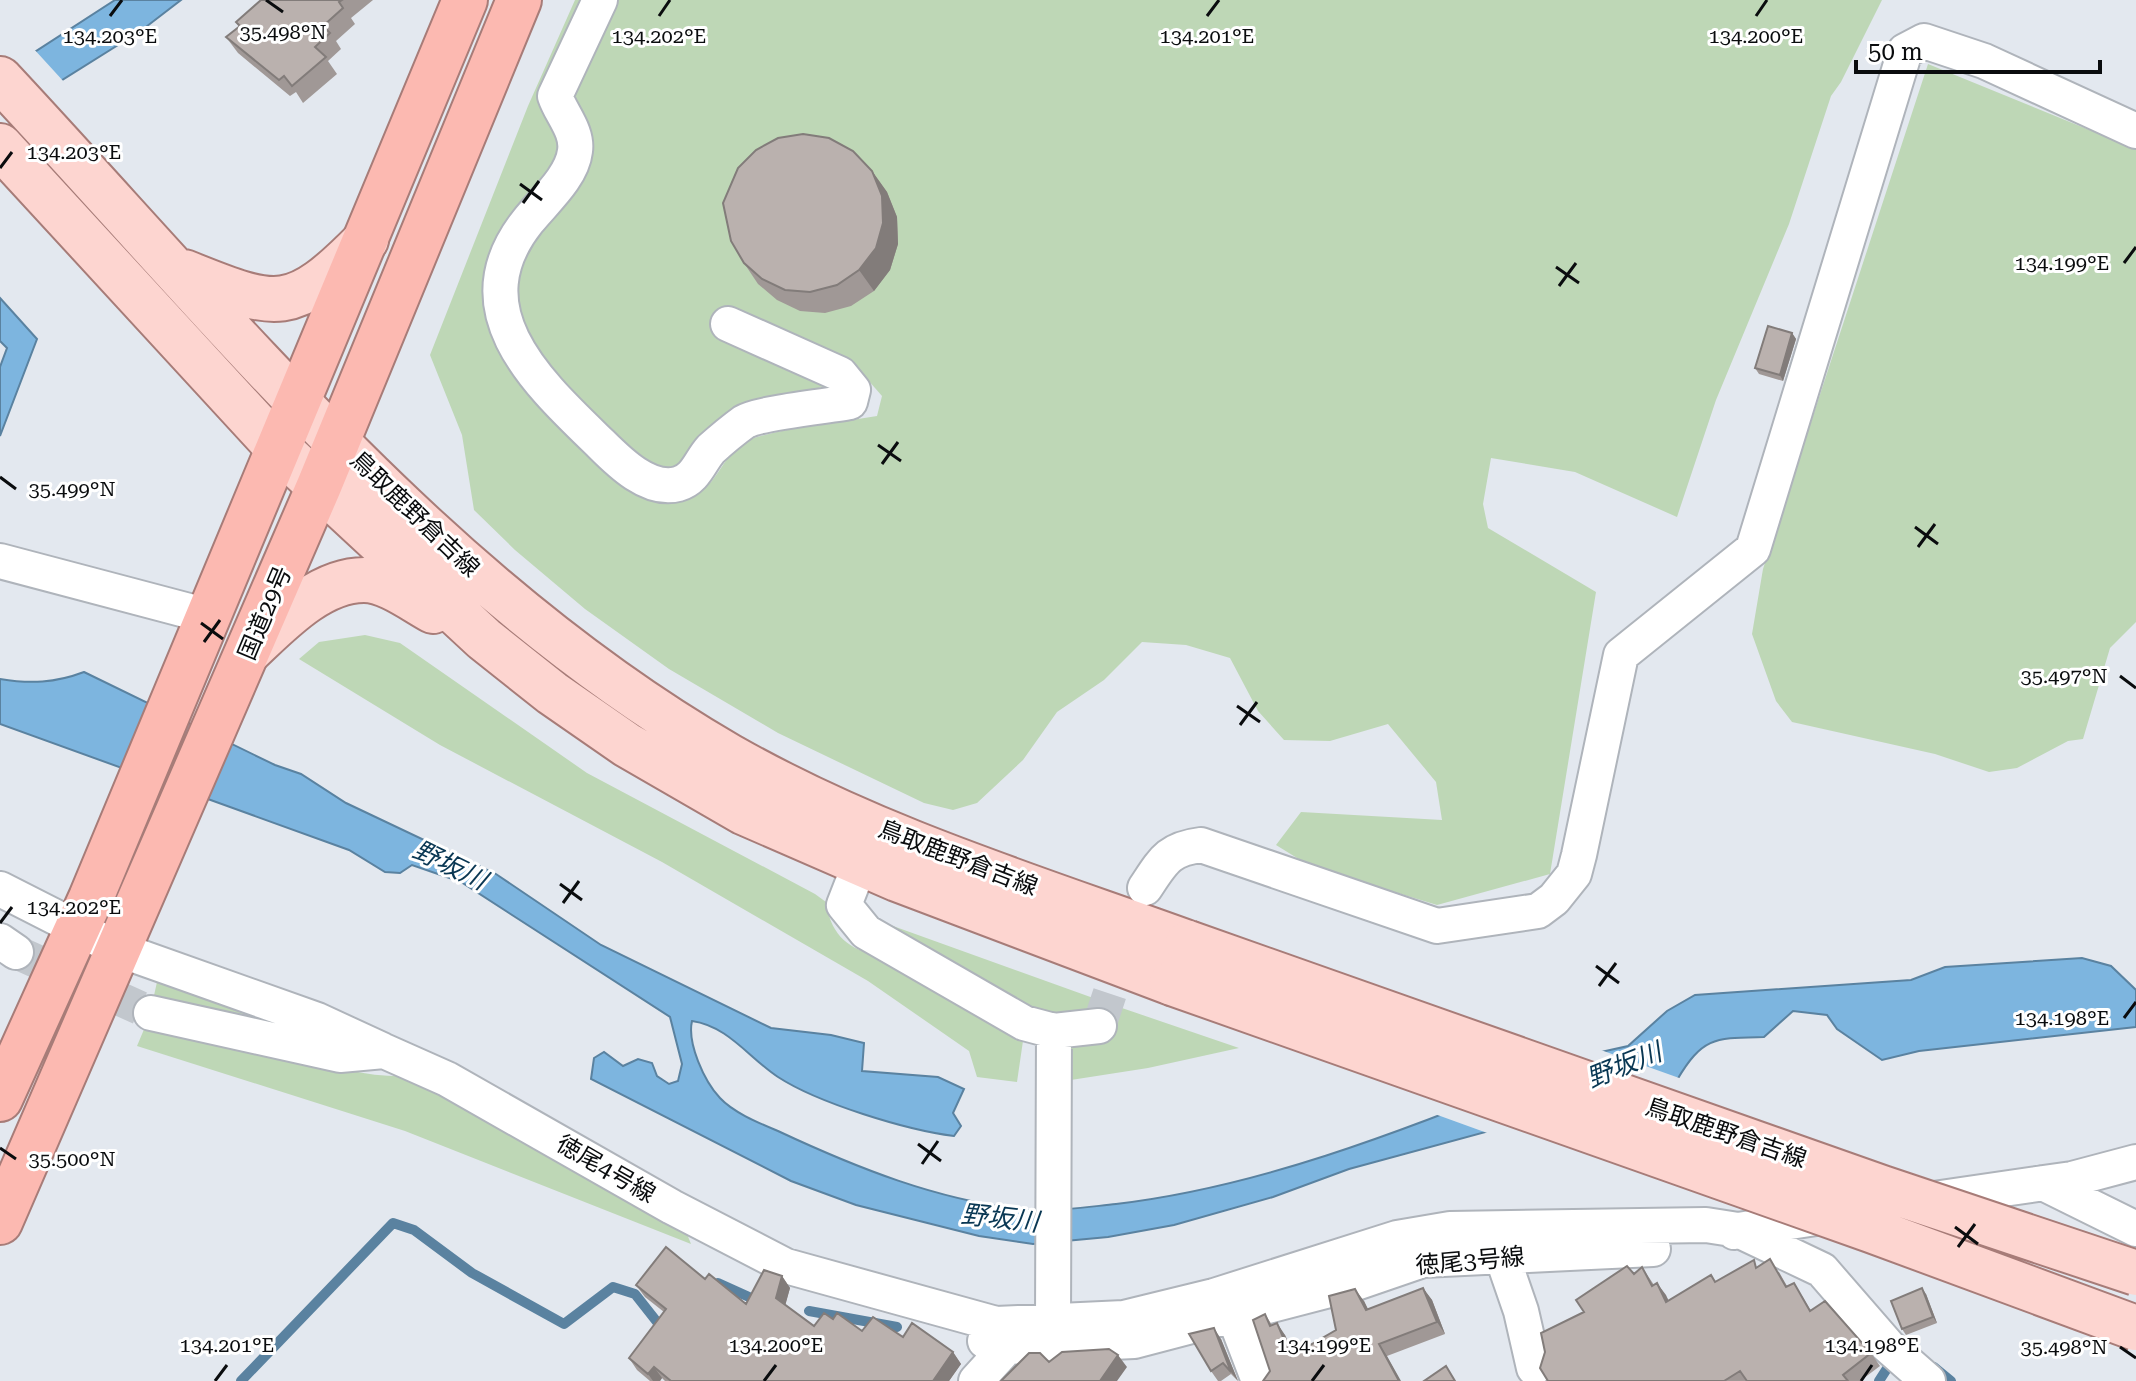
<svg xmlns="http://www.w3.org/2000/svg" width="2136" height="1381" font-family="'Roboto Serif','Noto Sans JP',serif">
  <style>
    .green { fill: #bed7b6 }
    .water { fill: #7db5df; stroke: #5a82a0; stroke-width: 2 }
    .pier { fill: #e3e8ef }
    .lines { fill: none; stroke-linecap: round; stroke-linejoin: round }
    .stream { stroke: #5a82a0; stroke-width: 10 }
    .street-tunnel { stroke: #c2c7cd; stroke-width: 34; stroke-dasharray: 34 17; stroke-linecap: butt }
    .street-casing { stroke: #afb4bb; stroke-width: 38 }
    .primary-casing { stroke: #a77c78; stroke-width: 48 }
    .highway-casing { stroke: #a77c78; stroke-width: 48 }
    .street { stroke: #fff; stroke-width: 34 }
    .primary { stroke: #fdd5d0; stroke-width: 44 }
    .highway { stroke: #fcb9b1; stroke-width: 44 }
    .primary-bridge-casing { stroke: #a77c78; stroke-width: 48; stroke-linecap: butt }
    .primary-bridge { stroke: #fdd5d0; stroke-width: 44 }
    .wall { fill: #a09896 }
    .shaded-wall { fill: #827c7a }
    .building { fill: #bab1ae; stroke: #827c7a; stroke-width: 2 }
    .ticks { fill: none; stroke: #0a0c0e; stroke-width: 3 }
    .labels { text-anchor: middle; stroke-width: 6; stroke-linejoin: round; paint-order: stroke }
    .street-label { font-size: 24px; fill: #0a0c0e; stroke: #fff }
    .water-label { font-size: 26px; font-style: italic; fill: #093753; stroke: #fff }
    .ticks-label { font-size: 20px; text-anchor: middle; fill: #0a0c0e; stroke: #fff; stroke-width: 6; stroke-linejoin: round; paint-order: stroke }
  </style>
  <rect width="100%" height="100%" fill="#e3e8ef"/>
  <path class="green" d="M575,0H580L540,108L564,140V158C497,233 455,292 524,385L626,484C651,499 688,508 711,482C725,465 731,445 754,438C792,426 837,423 877,416L882,396L868,380L837,358L833,362L725,315L721,326L835,381C798,400 754,398 719,420C690,438 682,495 639,461C584,407 476,331 525,242C540,212 580,193 586,159C592,132 570,109 575,82L619,0H1882L1841,82L1831,96L1789,224L1716,400L1677,517L1575,472L1491,458L1483,504L1488,528L1596,592L1550,874L1437,905L1310,866L1276,845L1301,812L1442,820L1436,782L1388,724L1330,741L1284,740L1258,711L1230,658L1186,645L1142,642L1104,680L1057,712L1023,760L977,803L953,810L924,803L778,733L669,669L585,609L515,550L474,510L462,435L430,355L528,106Z
    M1928,64L2136,149V622L2110,648L2083,739L2068,741L2017,768L1989,772L1935,754L1792,722L1776,701L1752,634L1763,569Z
    M365,635L400,643L587,773L815,894L826,902C830,931 845,948 873,954L1024,1034L1017,1082L977,1077L969,1051L868,981L662,862L440,745L299,659L319,642Z
    M868,917L1096,999C1087,1025 1050,1017 1028,1013Z
    M159,973L339,1042L153,1000Z
    M1119,1007L1239,1048L1148,1068L1058,1082L1059,1041L1113,1037Z
    M145,1027C193,1041 241,1046 290,1056C331,1064 369,1080 411,1075L687,1234L691,1244L405,1131L137,1046Z"/>
  <path class="water" d="M115,0H181L142,30L0,119V68L36,51Z
    M0,298L37,339L0,436V367L7,348L0,341Z
    M84,672L275,765L301,774L346,803L496,874L601,945L771,1028L831,1035L864,1043L862,1071L938,1077L964,1089L953,1113L961,1126L954,1136C906,1130 818,1103 778,1077C749,1058 728,1026 692,1021C687,1043 704,1081 720,1098C734,1113 759,1123 778,1131C857,1168 937,1200 1025,1210C1054,1212 1087,1207 1116,1204C1285,1184 1443,1113 1601,1052L1628,1046L1667,1011L1695,995L1911,980L1945,967L2082,958L2111,966L2136,990V1027L1919,1051L1882,1060L1837,1029L1827,1015L1793,1011L1764,1037C1716,1038 1703,1036 1677,1080L1349,1169L1273,1197L1174,1225L1108,1237L1033,1244L979,1236L856,1205L791,1181L591,1079L594,1058L604,1052L623,1066L638,1059L652,1063L657,1076L669,1084L678,1081L682,1064L670,1017L461,882L412,865L400,873L385,872L349,850L0,724V679C30,684 55,683 84,672Z"/>
  <path class="pier" d="M33,48L65,83L0,123V64Z
    M1598,1049L1682,1079L1678,1084L1490,1134L1432,1113Z"/>
  <g class="lines">
    <path class="stream" d="M711,1288L718,1283L749,1297
      M809,1311L897,1327
      M1934,1367L1951,1381
      M241,1381L393,1223L414,1230L472,1273L564,1324L613,1287L635,1294L661,1327L664,1324
      M1879,1381L1888,1367"/>
    <path class="street-tunnel" d="M16,952L151,1013
      M1099,1026L1128,939"/>
    <g class="street-casing">
      <path id="street" d="M600,0L555,96C561,114 578,131 575,151C572,177 544,201 528,221C457,310 538,383 601,444C619,462 649,492 678,484C696,479 700,461 711,449C721,440 733,430 744,422C758,413 829,406 850,402L853,390L840,374L728,324
        M0,561L208,616
        M860,864L844,905L866,932L1024,1023L1054,1031L1099,1026
        M1145,888C1163,861 1168,849 1201,845L1437,926L1538,911L1554,899L1574,874L1579,855L1621,655L1753,549L1905,51L1924,41L1984,61L2136,131
        M0,889L120,950L317,1020L382,1050
        M0,941L16,952
        M151,1013L340,1055L384,1051L447,1079L672,1207L786,1266L996,1324L985,1341
        M2043,1183L2136,1229
        M1920,1201L2072,1179L2136,1162
        M1734,1232L1738,1230L1822,1270L1888,1346L1928,1381
        M1502,1256L1521,1311L1534,1368
        M1234,1316L1259,1381
        M1053,1322L1054,1031
        M996,1324L1124,1318L1214,1296L1397,1238L1450,1229L1706,1225L1738,1230L1829,1216
        M976,1381L1007,1347L1134,1341L1356,1283L1423,1260L1653,1249"/>
    </g>
    <g class="primary-casing">
      <path id="primary" d="M0,79C225,320 439,589 729,756C873,838 1033,887 1188,943
        M0,146L277,447L484,639L552,693L627,745L743,812L897,879L1172,983
        M184,272C278,310 292,315 366,240
        M249,651C280,622 319,580 364,580C387,580 413,600 433,611"/>
    </g>
    <g class="highway-casing">
      <path id="highway" d="M0,1099L91,898L465,0
        M0,1222L319,486L519,0"/>
    </g>
    <use href="#street" class="street"/>
    <use href="#primary" class="primary"/>
    <use href="#highway" class="highway"/>
    <g class="primary-bridge-casing">
      <path id="primary-bridge" d="M1188,943L1882,1188L2136,1273
        M1172,983L1871,1230L2136,1328"/>
    </g>
    <use href="#primary-bridge" class="primary-bridge"/>
  </g>
  <path class="wall" d="M261,0H373L351,18L355,24L336,41L341,49L328,61L337,74L303,103L296,92L290,96L238,53L226,37L239,27L236,22Z
    M872,171L887,192L897,217L898,244L890,270L874,291L851,306L825,313L800,311L777,300L758,284L744,263Z
    M1792,333L1796,339L1783,381L1759,374L1755,368Z
    M1642,1267L1654,1285L1657,1283L1669,1301L1711,1275L1716,1282L1758,1267L1779,1272L1787,1286L1802,1296L1811,1311L1871,1353L1880,1366L1860,1381H1548L1584,1312Z
    M782,1276L790,1288L785,1305L814,1326L833,1319L862,1331L903,1337L953,1352L961,1364L949,1381H665L662,1378L660,1381H650L637,1370L629,1358L664,1312L645,1297L636,1285L705,1279L746,1304Z
    M1423,1288L1432,1300L1445,1334L1387,1356L1270,1371L1265,1314L1272,1325L1285,1335L1294,1354L1336,1330L1364,1301L1368,1310Z
    M1926,1294L1937,1323L1906,1335L1902,1329Z
    M1221,1339L1238,1381L1231,1374L1221,1381H1218L1211,1371Z"/>
  <path class="shaded-wall" d="M872,171L887,192L897,217L898,244L890,270L874,291L859,270Z
    M1792,333L1796,339L1783,381L1780,375Z
    M782,1276L790,1288L784,1310L776,1298Z
    M1657,1283L1666,1295L1675,1315L1666,1302Z
    M1423,1288L1432,1300L1445,1334L1437,1322Z
    M1922,1288L1926,1294L1937,1323L1933,1317Z
    M1355,1289L1364,1301L1375,1323L1366,1310Z
    M1277,1323L1285,1335L1300,1368L1291,1356Z
    M1214,1328L1221,1339L1238,1381L1231,1372Z
    M1379,1344L1387,1356L1401,1381H1399Z
    M953,1352L961,1364L949,1381H933Z
    M1118,1355L1127,1367L1117,1381H1100Z
    M654,1367L662,1378L660,1381H653L648,1374Z"/>
  <path class="building" d="M261,0H342L339,2L343,8L323,26L330,33L315,47L326,57L292,86L284,76L279,80L226,37L240,26L236,22Z
    M803,134L829,138L853,151L872,171L882,196L883,223L876,248L859,270L837,285L810,292L785,290L762,279L744,263L731,241L723,203L738,168L756,150L778,138Z
    M1768,326L1792,333L1780,375L1755,368Z
    M666,1247L705,1279L709,1274L746,1304L764,1270L782,1276L776,1298L814,1326L824,1313L833,1319L837,1313L862,1331L873,1317L903,1337L912,1323L953,1352L933,1381H671L654,1367L648,1374L629,1358L666,1309L636,1285Z
    M1770,1259L1786,1287L1794,1283L1810,1311L1825,1301L1871,1353L1843,1375L1848,1381H1747L1740,1371L1724,1381H1548L1540,1368L1545,1352L1541,1333L1584,1312L1576,1300L1627,1266L1634,1274L1642,1267L1652,1286L1657,1283L1666,1302L1711,1275L1715,1282L1754,1260L1756,1268Z
    M1423,1288L1437,1322L1379,1344L1399,1381H1263L1270,1371L1253,1320L1265,1314L1270,1326L1277,1323L1291,1356L1336,1330L1329,1296L1355,1289L1366,1310Z
    M1922,1288L1933,1317L1902,1329L1891,1301Z
    M1214,1328L1231,1372L1223,1363L1211,1371L1189,1334Z
    M1109,1349L1118,1355L1100,1381H1001L1029,1353H1040L1049,1362L1062,1352Z
    M1446,1366L1455,1381H1424Z"/>
  <path class="ticks" d="M266,0L283,12M110,16L122,0M659,16L670,0M1207,16L1219,0M1756,16L1767,0M0,168L12,152M520,184L542,200M523,203L539,181M2124,263L2136,247M1556,267L1579,283M1559,286L1576,263M878,445L901,461M882,464L898,442M0,477L16,489M1915,527L1938,544M1918,547L1935,524M201,623L223,639M204,642L220,620M2120,676L2136,688M1237,706L1260,722M1240,725L1257,702M560,884L582,900M563,903L579,881M0,923L12,907M1596,966L1619,983M1599,986L1616,963M2124,1018L2136,1002M918,1144L941,1161M0,1148L16,1159M922,1164L938,1141M1955,1227L1978,1244M1958,1247L1975,1224M2120,1347L2136,1358M215,1381L227,1365M764,1381L776,1365M1312,1381L1324,1365M1861,1381L1872,1365"/>
  <g class="labels">
    <g class="street-label">
      <text transform="translate(415 514) rotate(44)" y="8">鳥取鹿野倉吉線</text>
      <text transform="translate(265 613) rotate(-67)" y="8">国道29号</text>
      <text transform="translate(958 858) rotate(21)" y="8">鳥取鹿野倉吉線</text>
      <text transform="translate(1726 1133) rotate(19)" y="8">鳥取鹿野倉吉線</text>
      <text transform="translate(606 1169) rotate(30)" y="8">徳尾4号線</text>
      <text transform="translate(1470 1261) rotate(-5)" y="8">徳尾3号線</text>
    </g>
    <g class="water-label">
      <text transform="translate(450 865) rotate(26)" y="9">野坂川</text>
      <text transform="translate(1624 1065) rotate(-22)" y="9">野坂川</text>
      <text transform="translate(1000 1218) rotate(6)" y="9">野坂川</text>
    </g>
  </g>
  <g class="ticks-label">
    <text x="283" y="39">35.498°N</text>
    <text x="659" y="43">134.202°E</text>
    <text x="1207" y="43">134.201°E</text>
    <text x="1756" y="43">134.200°E</text>
    <text x="110" y="43">134.203°E</text>
    <text x="74" y="159">134.203°E</text>
    <text x="2062" y="270">134.199°E</text>
    <text x="72" y="496">35.499°N</text>
    <text x="2064" y="683">35.497°N</text>
    <text x="74" y="914">134.202°E</text>
    <text x="2062" y="1025">134.198°E</text>
    <text x="72" y="1166">35.500°N</text>
    <text x="227" y="1352">134.201°E</text>
    <text x="776" y="1352">134.200°E</text>
    <text x="1324" y="1352">134.199°E</text>
    <text x="1872" y="1352">134.198°E</text>
    <text x="2064" y="1354">35.498°N</text>
  </g>
  <path d="M1856 60v12h244v-12" fill="none" stroke="#0a0c0e" stroke-width="4"/>
  <text x="1868" y="60" font-size="24" fill="#0a0c0e" stroke="#ffffff" stroke-width="6" paint-order="stroke">50 m</text>
</svg>
